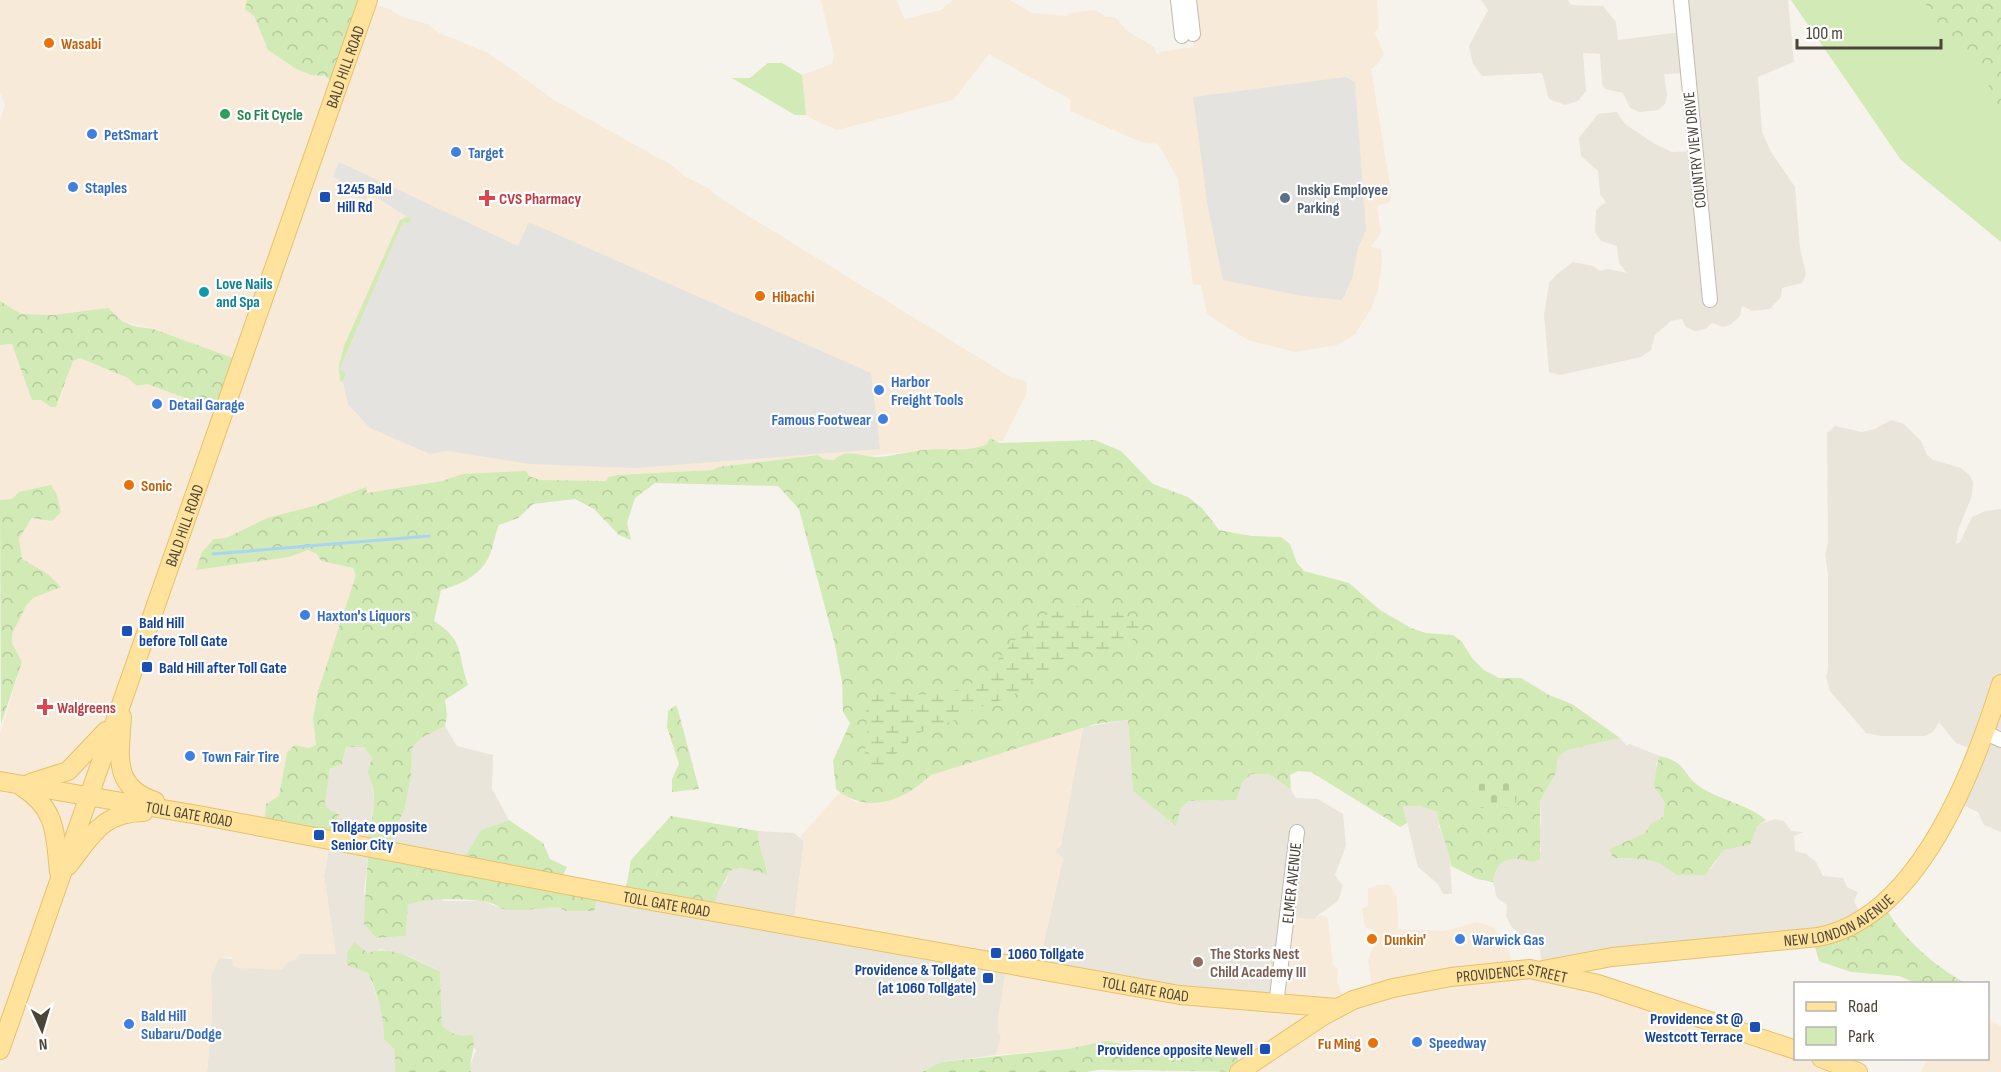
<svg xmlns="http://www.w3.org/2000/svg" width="2001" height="1072" font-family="'Sofia Sans Condensed',sans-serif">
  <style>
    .residential { fill: #eae5da }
    .commercial { fill: #f7ead8 }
    .green { fill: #d2eab5 }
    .forest { fill: url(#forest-crowns) }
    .wetland { fill: url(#wetland-marsh) }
    .cemetery { fill: url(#cemetery-stones) }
    .parking { fill: #e5e3e0 }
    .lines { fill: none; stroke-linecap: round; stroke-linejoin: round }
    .stream { stroke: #a9d4f2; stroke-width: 3 }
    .minor-casing { stroke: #c2bbae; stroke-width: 16 }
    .major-casing { stroke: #e6c16a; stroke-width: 20 }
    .minor { stroke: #fff; stroke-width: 14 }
    .major { stroke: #ffe39c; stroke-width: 18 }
    .food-dot { fill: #e8710a; stroke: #fff; stroke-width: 2 }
    .leisure-dot { fill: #2e9e5b; stroke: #fff; stroke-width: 2 }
    .shop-dot { fill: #3f7fe0; stroke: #fff; stroke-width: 2 }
    .transit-dot { fill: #1a4fb4; stroke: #fff; stroke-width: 2 }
    .health-dot { fill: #e0444e; stroke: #fff; stroke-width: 2 }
    .service-dot { fill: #5c6f8a; stroke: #fff; stroke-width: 2 }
    .culture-dot { fill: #0f9aa8; stroke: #fff; stroke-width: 2 }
    .education-dot { fill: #8d6e63; stroke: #fff; stroke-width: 2 }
    .labels { text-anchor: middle; stroke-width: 4.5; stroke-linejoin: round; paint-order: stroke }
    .food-label { font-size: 16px; font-weight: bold; fill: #c56008; stroke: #fff; text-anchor: start }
    .street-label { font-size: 16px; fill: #4b4439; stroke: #fff }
    .leisure-label { font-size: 16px; font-weight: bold; fill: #27864d; stroke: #fff; text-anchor: start }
    .shop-label { font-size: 16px; font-weight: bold; fill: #366cbe; stroke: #fff; text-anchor: start }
    .transit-label { font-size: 16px; font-weight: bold; fill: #164399; stroke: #fff; text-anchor: start }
    .service-label { font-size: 16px; font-weight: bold; fill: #4e5e75; stroke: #fff; text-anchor: start }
    .health-label { font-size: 16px; font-weight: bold; fill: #be3a42; stroke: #fff; text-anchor: start }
    .culture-label { font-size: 16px; font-weight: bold; fill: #0d838f; stroke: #fff; text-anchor: start }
    .education-label { font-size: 16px; font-weight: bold; fill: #785e54; stroke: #fff; text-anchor: start }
  </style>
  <defs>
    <pattern id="forest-crowns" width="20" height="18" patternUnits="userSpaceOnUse" patternTransform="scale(1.5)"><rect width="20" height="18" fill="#d2eab5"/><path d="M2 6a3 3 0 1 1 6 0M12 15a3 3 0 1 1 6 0" fill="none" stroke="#b6ca9c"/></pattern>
    <pattern id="wetland-marsh" width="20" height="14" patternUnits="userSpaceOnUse" patternTransform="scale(1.5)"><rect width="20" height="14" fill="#d2eab5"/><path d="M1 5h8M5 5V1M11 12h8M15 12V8" fill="none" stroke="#b6ca9c"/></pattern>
    <pattern id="cemetery-stones" width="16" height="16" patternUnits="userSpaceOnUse" patternTransform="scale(1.5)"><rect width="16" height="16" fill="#d2eab5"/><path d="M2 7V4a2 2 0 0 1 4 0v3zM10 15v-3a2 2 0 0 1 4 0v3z" fill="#b6ca9c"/></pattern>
  </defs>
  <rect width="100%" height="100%" fill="#f6f3ec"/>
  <path class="residential" d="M1481,0H1568L1571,5L1603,6L1616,22L1618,40L1681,32L1680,0H1788L1794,62L1758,77L1762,132L1771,152L1795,187L1800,248L1806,274L1802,283L1782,288L1781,297L1770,309L1753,311L1742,306L1740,316L1730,325L1723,327L1712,323L1705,329L1695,331L1686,327L1682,319L1671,321L1655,335L1651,350L1641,357L1560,375L1549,372L1544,315L1549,283L1556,275L1573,262L1593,266L1600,271L1608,269L1627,273L1619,263L1617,246L1601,241L1595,232L1596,210L1606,202L1600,194L1598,171L1581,156L1579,138L1598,114L1617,112L1625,124L1655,144L1672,152L1693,151L1686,73L1664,74L1667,95L1665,104L1658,110L1639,112L1630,108L1623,93L1605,89L1602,84L1600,54L1583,53L1586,91L1578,101L1565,105L1549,99L1542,73L1482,76L1473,64L1469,46L1488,10Z
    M1891,420L1904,424L1921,441L1927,455L1933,460L1961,468L1970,476L1973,482L1972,496L1958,530L1956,544L1960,542L1972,517L1985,511L2001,509V832L1984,825L1978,812L1956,802L1976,751L1956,743L1939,722L1933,732L1925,736H1881L1866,733L1830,691L1826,677L1828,669V574L1825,554L1828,544L1827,433L1835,426L1862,432L1875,429Z
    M1128,720L1133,791L1176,825L1181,808L1189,801L1236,800L1242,783L1251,774H1269L1291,790L1296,798L1318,799L1343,814L1346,845L1335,875L1343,886L1338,901L1317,916L1280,1001L1038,968L1063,858L1055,852L1061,845L1083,727Z
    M445,726L457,746L493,755L492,789L509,820L481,830L468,852L454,864L395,852L393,832L404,811L411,777L412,748L421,738Z
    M1620,738L1627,746L1629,744L1660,756L1656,764L1657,774L1653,785L1665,803L1663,817L1650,824L1645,833L1609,849L1613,858L1644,859L1659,863L1677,875L1697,874L1711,869L1724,850L1750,845L1757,825L1775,819L1784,821L1791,831L1804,832L1794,836L1795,851L1806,854L1816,862L1823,876L1843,878L1847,887L1858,892L1854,901L1865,922L1542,970L1540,949L1525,940L1511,926L1506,916L1507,905L1497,898L1493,882L1494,869L1503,860L1518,857L1532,862L1541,851L1538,836L1541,823L1540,801L1556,773L1558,757L1567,750Z
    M346,747H364L372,758L367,773L373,781L374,802L366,847L369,848L364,891L367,906L364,924L376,938L406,936L408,905L414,900L437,898L445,901H483L502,909L558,907L566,911H593L599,890L716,891L726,882L729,871L741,868L768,873L758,839V831L794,833L804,841L794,921L1007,964L998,1019L1001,1037L996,1055L941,1062L922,1072H471L470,1066L476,1050L463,1037L448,1032L442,1025L440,971L411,957L381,949L368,954V973L384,1016V1039L395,1050V1072H207L212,1014L211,975L219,958L287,963L299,954L335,949L324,876L330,843L325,803L326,787L331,769L342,764Z
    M1403,806H1420L1437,812L1439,827L1449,849L1452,894H1443L1438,884L1418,867Z"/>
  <path class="commercial" d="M0,0H247L268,50L296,69L311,75L326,76L368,2L392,10L399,16L427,24L439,33L488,53L556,101L671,165L686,177L708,188L721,199L1012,378L1026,381L1027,393L1003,441L996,442L990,438L986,445L978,448L924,450L834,460L823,459L818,455L719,467L712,470L618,475L608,477L606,481L540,480L529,476L462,474L442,481L367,493L365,487L317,505L267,518L226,538L214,539L197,570L289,557L308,550L317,554L321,561L353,568L356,575L318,691L313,718L316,746L309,748L294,746L287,753L279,796L278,799L269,801L330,843L324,876L336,954H299L295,960L287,963L282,970L238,968L233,966L232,957L219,958L211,975L212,1014L207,1072H0V733L22,662L12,643V634L26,606L33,598L61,586L48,574L22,559L19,537L33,518L12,499L0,500V345L12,344L41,399L59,403L73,360L80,358L128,378L137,386L147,384L226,413L153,329L122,321L108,309L54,315L21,314L0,301V120L5,105L0,93Z
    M821,0H896L905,19L941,10L953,0H1010L1031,13L1067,16L1069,13L1096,10L1106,17H1115L1126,30L1154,47L1157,55L1159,52L1194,47L1188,0H1377L1379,26L1375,33L1384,54L1377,65L1371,69L1391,192L1390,202L1377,206L1381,233L1371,247L1381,249L1382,261L1378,290L1371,309L1355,334L1337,345L1295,352L1248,340L1207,314L1201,285H1193L1178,179L1158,144L1141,142L1070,111L1071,100L989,54L953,100L837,130L814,120L806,115L802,75L832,64L834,54Z
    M1083,727L1061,845L1055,852L1063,858L1038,967L1273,1002L1290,917L1314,919L1321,915L1328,919L1333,965L1338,969L1337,981L1345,1002L1373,994L1368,960L1374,946L1375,931L1365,927L1362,909L1368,906V889L1377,885H1389L1397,897L1398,929L1444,931L1477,922L1494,927L1510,953L1513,972L1529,971L1796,1058L1819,1059L1857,1072H1238L1230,1048L1142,1047L1106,1041L1067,1049L996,1055L1001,1037L998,1032V1019L1007,964L794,921L804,842L800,837L840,792L855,802L916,789L930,775Z
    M1988,1019L2001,1026V1072H1921L1927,1059L1988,1058Z"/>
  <path class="green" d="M1791,0H2001V242L1901,160Z
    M768,63H782L802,75L806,115H795L732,78H750Z
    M407,217L412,220L408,224L403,222L340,369L346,373L343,382L340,381L339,366L344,346L400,220Z"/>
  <path class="forest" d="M247,0H365L336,88L326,76L311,75L296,69L268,50L254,16L245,9Z
    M1921,0H2001V109L1993,99L1980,58L1948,47L1926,4Z
    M0,301L21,314L54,315L108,308L122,321L133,326L153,329L244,362L226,413L147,384L137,386L128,378L80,358L73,361L56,407H51L41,400H32L12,344L0,345Z
    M990,438L999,443L1095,440L1121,451L1153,484L1188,497L1202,508L1219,530L1251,536L1281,537L1290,544L1297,563L1304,571L1349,583L1380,610L1411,628L1426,633L1453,635L1462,642L1472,658L1484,670L1499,678H1521L1549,695L1572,704L1620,738L1567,750L1558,757L1556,773L1540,801V859L1532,862C1512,855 1496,858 1493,882L1477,879L1451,866C1449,846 1439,831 1437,812L1420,806H1403L1407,823L1400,827L1311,772L1298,771L1290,775L1291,790L1269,774H1251L1242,783L1236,800L1189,801L1181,808L1176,826L1133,791L1128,720L1095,724L931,775C904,801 867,815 836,789L833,761L850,723L843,712L842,682L835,645L799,509L778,486L655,483L635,498L627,523L631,540L619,535L594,509L575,499L533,504L518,518L499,525C494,536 493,552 486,562C477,577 457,586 441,590L434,621C465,641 457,653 468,685L445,700L447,715L445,726L421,738L412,748L411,777L404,811L393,832L395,853L454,864L468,852L481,830L509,820L543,843L550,859L567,867L559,882L599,890L594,911H566L558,907C544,908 514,912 502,909C499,908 497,905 494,904C481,898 419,897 408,905L406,936L376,938L364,924C365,899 366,874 369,849L366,847C370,825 381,791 367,773L372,758L364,747H346L342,764L330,769L325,803L327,808L339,815L333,842L264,827L266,804L279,796L287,753L294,745L309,748L316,745L313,718L318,691L356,575L353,568L321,561L317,554L308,550L289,557L196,570L202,552L214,539L226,538L267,518L317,505L366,487L367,493L442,481L462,474L526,471L529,476L540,480L606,481L608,477L618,475L712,470L719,467L818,455L823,459L834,460C848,447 862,458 878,457C894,456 909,451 925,450C945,448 967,452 986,445Z
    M51,485L56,493L61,512L52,521L32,518L19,538L22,559L48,574L61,587L33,598L26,606L12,634V643L22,662L1,724L0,500L12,499L19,492Z
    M676,705L678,710L699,789L672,792V779L679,764L667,727L668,711Z
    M1660,756C1688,763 1681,773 1699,786C1720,801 1746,803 1766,820L1757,826L1750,845L1724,850L1705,875H1677L1659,863L1644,859L1613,858L1609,849L1645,833L1650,824L1663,817L1665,803L1653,785C1657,775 1655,765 1660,756Z
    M671,816L758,831V839L768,874L741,868L729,871C723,889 717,886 714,909L625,894L631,860Z
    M1887,910C1904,940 1934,965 1965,983H1916L1899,976L1851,972L1819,961L1813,940Z
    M354,942L368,953C394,944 416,962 440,971L442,1025C450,1035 461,1037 473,1035C476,1052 468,1060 471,1072H395V1050L384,1039C384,1016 378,994 368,973L347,965V953Z
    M1106,1041L1142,1047L1230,1048L1243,1066L1238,1072L1134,1070C1118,1072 1102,1067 1087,1072H922L941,1062L1067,1049Z"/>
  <path class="wetland" d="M1079,606C1099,607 1119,610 1137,621L1140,630L1124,650C1106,655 1089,647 1071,654L1010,697L974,709L955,720L916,734L889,761L872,771L866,764L865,751L867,732L866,706L871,698L880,693L913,695L944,693L964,688L982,677L1035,618Z"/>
  <path class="cemetery" d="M1517,783L1516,807L1474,808L1472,784Z"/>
  <path class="parking" d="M1346,77L1355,83L1366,230L1358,248L1352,279L1342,300L1303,296L1223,280L1208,208L1193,97Z
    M339,162L518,246L529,222L871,373L880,449L635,468L530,464L447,451L430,454L370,428L348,404L343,382L346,373L340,370L403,222L408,224L412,220L370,193L365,200L337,188L339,180L333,177Z"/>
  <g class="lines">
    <path class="stream" d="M213,554L429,536"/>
    <g class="minor-casing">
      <path id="minor" d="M1178,0L1182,36
        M1189,0L1193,34
        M1681,0L1710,300
        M1986,733L2001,740
        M1276,1005L1297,832"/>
    </g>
    <g class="major-casing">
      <g id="major">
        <path d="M122,717C120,754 111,787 155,801"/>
        <path id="s1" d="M0,781L204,816L624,896L1180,995L1337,1008"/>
        <path d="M30,783L68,771L106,731"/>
        <path d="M22,787C57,809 55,834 59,872"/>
        <path d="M68,866C91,837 102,812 144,812"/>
        <path id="s2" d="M1543,970L1612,957L1818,937C1919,918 1974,770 2001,684"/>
        <path id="s3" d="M0,1050L368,0"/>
        <path d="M1821,1058L1858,1072"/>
        <path id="s4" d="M1239,1072L1323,1016L1353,1000L1393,988L1451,977L1530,969L1598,984L1796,1050"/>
      </g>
    </g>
    <use href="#minor" class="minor"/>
    <use href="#major" class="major"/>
  </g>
  <g class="food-dot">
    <circle cx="49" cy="43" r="6"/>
    <circle cx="760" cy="296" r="6"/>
    <circle cx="129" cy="485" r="6"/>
    <circle cx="1372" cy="939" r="6"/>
    <circle cx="1373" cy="1043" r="6"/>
  </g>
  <circle class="leisure-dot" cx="225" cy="114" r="6"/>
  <g class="shop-dot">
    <circle cx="92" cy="134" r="6"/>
    <circle cx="456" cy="152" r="6"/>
    <circle cx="73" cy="187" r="6"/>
    <circle cx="879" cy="390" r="6"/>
    <circle cx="157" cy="404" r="6"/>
    <circle cx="883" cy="419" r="6"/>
    <circle cx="305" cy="615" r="6"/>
    <circle cx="190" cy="756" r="6"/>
    <circle cx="1460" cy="939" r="6"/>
    <circle cx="129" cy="1024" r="6"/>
    <circle cx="1417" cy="1042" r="6"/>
  </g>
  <g class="transit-dot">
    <rect x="319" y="191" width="12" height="12" rx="3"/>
    <rect x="121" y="625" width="12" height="12" rx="3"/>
    <rect x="141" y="661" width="12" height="12" rx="3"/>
    <rect x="313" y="829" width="12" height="12" rx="3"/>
    <rect x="990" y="947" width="12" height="12" rx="3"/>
    <rect x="982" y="972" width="12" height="12" rx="3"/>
    <rect x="1749" y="1021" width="12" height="12" rx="3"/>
    <rect x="1259" y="1043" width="12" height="12" rx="3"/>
  </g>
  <g class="health-dot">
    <path d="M484 189h6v6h6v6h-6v6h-6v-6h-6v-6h6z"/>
    <path d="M42 698h6v6h6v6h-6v6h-6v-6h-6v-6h6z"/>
  </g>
  <circle class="service-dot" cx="1285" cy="198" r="6"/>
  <circle class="culture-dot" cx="204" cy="292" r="6"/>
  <circle class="education-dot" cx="1198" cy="962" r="6"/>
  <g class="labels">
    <g class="food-label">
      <text x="61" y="49">Wasabi</text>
      <text x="772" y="302">Hibachi</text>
      <text x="141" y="491">Sonic</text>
      <text x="1384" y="945">Dunkin'</text>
      <text x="1361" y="1049" text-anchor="end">Fu Ming</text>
    </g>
    <g class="street-label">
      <text dy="6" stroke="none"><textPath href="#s3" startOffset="1042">BALD HILL ROAD</textPath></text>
      <text transform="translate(1694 150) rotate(-96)" y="6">COUNTRY VIEW DRIVE</text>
      <text dy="6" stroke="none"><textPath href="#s3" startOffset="556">BALD HILL ROAD</textPath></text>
      <text dy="6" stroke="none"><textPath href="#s1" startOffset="192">TOLL GATE ROAD</textPath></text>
      <text transform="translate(1291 883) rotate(-84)" y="6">ELMER AVENUE</text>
      <text dy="6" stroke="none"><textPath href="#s1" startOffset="678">TOLL GATE ROAD</textPath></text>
      <text dy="6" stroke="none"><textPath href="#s2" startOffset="302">NEW LONDON AVENUE</textPath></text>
      <text dy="6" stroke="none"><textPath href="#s4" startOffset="297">PROVIDENCE STREET</textPath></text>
      <text dy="6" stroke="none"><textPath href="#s1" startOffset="1164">TOLL GATE ROAD</textPath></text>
    </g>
    <g class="leisure-label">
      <text x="237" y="120">So Fit Cycle</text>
    </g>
    <g class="shop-label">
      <text x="104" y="140">PetSmart</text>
      <text x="468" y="158">Target</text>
      <text x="85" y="193">Staples</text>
      <text x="891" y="387">Harbor<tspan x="891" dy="18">Freight Tools</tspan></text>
      <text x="169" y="410">Detail Garage</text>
      <text x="871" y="425" text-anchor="end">Famous Footwear</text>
      <text x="317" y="621">Haxton's Liquors</text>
      <text x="202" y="762">Town Fair Tire</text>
      <text x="1472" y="945">Warwick Gas</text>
      <text x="141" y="1021">Bald Hill<tspan x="141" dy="18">Subaru/Dodge</tspan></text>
      <text x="1429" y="1048">Speedway</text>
    </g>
    <g class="transit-label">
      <text x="337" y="194">1245 Bald<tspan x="337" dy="18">Hill Rd</tspan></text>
      <text x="139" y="628">Bald Hill<tspan x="139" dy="18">before Toll Gate</tspan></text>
      <text x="159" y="673">Bald Hill after Toll Gate</text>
      <text x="331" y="832">Tollgate opposite<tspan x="331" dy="18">Senior City</tspan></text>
      <text x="1008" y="959">1060 Tollgate</text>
      <text x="976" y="975" text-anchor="end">Providence &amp; Tollgate<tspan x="976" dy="18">(at 1060 Tollgate)</tspan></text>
      <text x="1743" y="1024" text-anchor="end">Providence St @<tspan x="1743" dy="18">Westcott Terrace</tspan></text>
      <text x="1253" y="1055" text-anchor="end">Providence opposite Newell</text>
    </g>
    <g class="service-label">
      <text x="1297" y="195">Inskip Employee<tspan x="1297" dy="18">Parking</tspan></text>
    </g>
    <g class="health-label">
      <text x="499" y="204">CVS Pharmacy</text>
      <text x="57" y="713">Walgreens</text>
    </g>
    <g class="culture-label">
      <text x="216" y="289">Love Nails<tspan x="216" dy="18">and Spa</tspan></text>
    </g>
    <g class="education-label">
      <text x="1210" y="959">The Storks Nest<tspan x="1210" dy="18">Child Academy III</tspan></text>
    </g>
  </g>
  <rect x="1794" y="982" width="195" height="78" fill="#ffffff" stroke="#b7b4b0" stroke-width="1.5"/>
  <rect x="1806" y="1002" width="30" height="9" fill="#ffe39c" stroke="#b7b4b0" stroke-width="1.5"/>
  <text x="1848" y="1012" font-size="18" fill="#4b4439">Road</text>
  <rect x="1806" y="1027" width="30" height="18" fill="#d2eab5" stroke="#b7b4b0" stroke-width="1.5"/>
  <text x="1848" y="1042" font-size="18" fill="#4b4439">Park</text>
  <g transform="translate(42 1030) rotate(176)" stroke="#ffffff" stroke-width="4.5" paint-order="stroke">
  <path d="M0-4.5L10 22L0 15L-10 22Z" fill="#4b4439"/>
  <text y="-9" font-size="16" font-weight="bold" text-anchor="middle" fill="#4b4439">N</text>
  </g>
  <path d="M1797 39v9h144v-9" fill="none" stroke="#4b4439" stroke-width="3"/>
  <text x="1806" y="39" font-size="18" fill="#4b4439" stroke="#ffffff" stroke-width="4.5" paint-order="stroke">100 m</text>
</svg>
